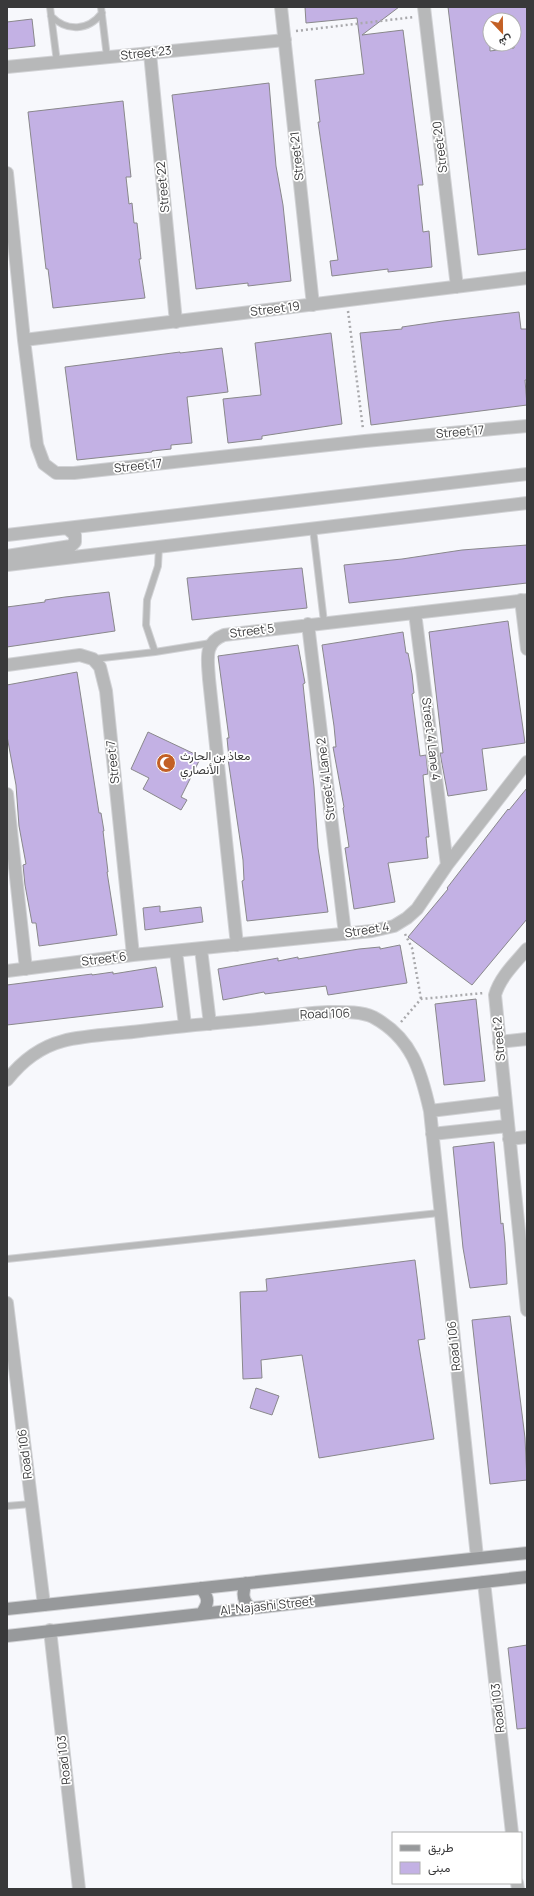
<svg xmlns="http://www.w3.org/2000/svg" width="534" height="1896" font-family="Manrope,Vazirmatn,sans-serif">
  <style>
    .building { fill: #c3b1e4; stroke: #89888b; fill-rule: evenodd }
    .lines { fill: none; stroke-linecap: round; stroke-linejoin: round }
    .service-casing { stroke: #d1d2d5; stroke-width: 8 }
    .minor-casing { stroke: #d1d2d5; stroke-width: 14 }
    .tertiary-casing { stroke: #d1d2d5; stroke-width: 14 }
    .secondary-casing { stroke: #d1d2d5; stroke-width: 14 }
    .path { stroke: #a9a9ac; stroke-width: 2.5; stroke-dasharray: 2 3; stroke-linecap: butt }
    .service { stroke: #b7b8b9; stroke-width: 6 }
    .minor { stroke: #b7b8b9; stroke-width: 12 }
    .tertiary { stroke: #b7b8b9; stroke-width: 12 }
    .secondary { stroke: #97999b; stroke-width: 12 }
    .labels { text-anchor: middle; stroke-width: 3.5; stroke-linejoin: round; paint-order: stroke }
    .street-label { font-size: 12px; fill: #39393a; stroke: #fff }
    .poi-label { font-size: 12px; fill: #39393a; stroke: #fff; text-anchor: start }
  </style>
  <rect width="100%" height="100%" fill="#f7f8fc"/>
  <path class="building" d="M305,7H399L362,35L403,30L423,185H418L423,232L429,231L432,267L388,272V269L332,276L330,261L338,260L318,122H320L315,80L364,74L357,18L306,23Z
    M448,7H527V249L478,255ZM490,20H514V48L490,51Z
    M32,19L35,46L7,49V22Z
    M269,83L276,166L283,205L291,281L248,286V283L196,289L172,95Z
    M123,101L131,177H126L129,204L132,203L134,223H137L141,259H139L145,298L53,308L48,269H46L28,112Z
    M519,312L521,329H527V380H525L527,405L371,425L360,333L402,329V327L443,321Z
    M331,333L342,424L262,436V439L228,443L223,399L261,395L255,343Z
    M222,348L228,392L187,397L192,443L171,445V449L152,451V452L77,460L65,367L180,352V353Z
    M527,545V583L349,603L344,565L402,559L462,550Z
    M302,568L307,608L192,620L187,578Z
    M109,592L115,631L7,647V607L45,602V600L65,597Z
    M508,621L525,743L482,749L487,790L448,796L440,753H443L429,632Z
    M403,632L406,653H408L412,674L414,693L412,694L420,756L426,755L428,774L423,775L429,837H426L428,858L388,863L395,902L354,909L345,848L349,847L343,808L344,807L333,747H336L334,726L322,645Z
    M298,645L305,683L303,684L314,787L318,848L328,912L247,921L242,881L244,880L243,860L228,759H229L227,738H229L218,656Z
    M77,672L99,813H101L104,831H103L108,872H107L117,935L39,946L36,923H32L25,885L23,865L26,864L19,826L16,785L7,736V685Z
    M148,732L201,757L181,797L187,800L181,810L143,789L149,778L131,769Z
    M527,788V919L472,985L408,937L448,889L447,888L508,809L509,810Z
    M160,906V912L201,907L203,922L145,930L143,908Z
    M400,945L407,983L328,995L326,986L265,994L264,992L223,1000L218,969L278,958V961L298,957V959L359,949L380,947V949Z
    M156,967L163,1007L7,1025V985L92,974V975L113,972V974Z
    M476,999L485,1081L444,1085L435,1004Z
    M494,1142L501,1224L503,1223L505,1243L507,1284L470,1288L463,1248L453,1147Z
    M415,1260L425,1339L418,1340L434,1439L319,1458L302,1355L261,1360L262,1378L243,1379L240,1292L267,1291L266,1279Z
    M510,1316L525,1438L527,1480L490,1484L472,1320Z
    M256,1388L279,1396L272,1415L250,1408Z
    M527,1645V1728L517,1729L508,1648Z"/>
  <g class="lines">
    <g class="service-casing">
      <path id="service" d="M50,7L57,62
        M101,7L107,57
        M51,16C67,32 88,31 102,13
        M313,529L324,622
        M155,652L146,625L147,600L158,566L159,547
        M94,659L155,652L211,643
        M7,1259L439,1213
        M7,1506L31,1504"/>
    </g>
    <g class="minor-casing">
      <path id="minor" d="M281,7L313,305
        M424,7L457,287
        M150,53L176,322
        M7,67L285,40
        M7,173L24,340L37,445L44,464L56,473H74L365,441L527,426
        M24,340L527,278
        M521,600L527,649
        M415,613L447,865
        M308,624L345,934
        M7,665L80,655L93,659L100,667L106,691L133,955
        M7,794L26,969
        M237,945L209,679C208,660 203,643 224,635L527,600
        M201,949L210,1024
        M527,949C516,962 500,977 495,995L527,1310
        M176,951L185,1025
        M7,971L133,955L372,931L394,926L407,918L417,909L447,865L527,762
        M499,1042L527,1039
        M7,1080C22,1061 40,1047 63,1041C85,1035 118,1034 141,1031C180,1026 219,1023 258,1019C281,1017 305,1013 328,1012C342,1012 360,1011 373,1017C412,1038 421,1071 430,1111L477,1557
        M430,1111L505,1102
        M432,1134L507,1126
        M509,1139L527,1137
        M7,1303L44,1605
        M484,1582L512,1833
        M50,1630L79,1889
        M517,1883L518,1889"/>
    </g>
    <g class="tertiary-casing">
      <path id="tertiary" d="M7,535L527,474
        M7,556L71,546L75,542V535L68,529
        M7,565L527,503"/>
    </g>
    <g class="secondary-casing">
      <path id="secondary" d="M246,1583C242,1593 242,1601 251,1608
        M201,1588C209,1598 209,1603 202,1613
        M7,1609L527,1553
        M7,1636L527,1577"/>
    </g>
    <path class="path" d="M296,31L414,17
      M348,311L363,429
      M405,934L412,948L421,999
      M401,1022L421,999L484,993"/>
    <use href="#service" class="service"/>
    <use href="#minor" class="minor"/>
    <use href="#tertiary" class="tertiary"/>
    <use href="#secondary" class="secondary"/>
  </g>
  <defs>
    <g id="mosque-disc" transform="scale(1)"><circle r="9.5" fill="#c36025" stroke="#fff"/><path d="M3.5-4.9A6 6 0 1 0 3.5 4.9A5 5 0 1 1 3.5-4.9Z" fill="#fff"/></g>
  </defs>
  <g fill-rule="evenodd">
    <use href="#mosque-disc" x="166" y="763"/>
  </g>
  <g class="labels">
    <g class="street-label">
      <text transform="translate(146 53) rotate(-6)" y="4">Street 23</text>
      <text transform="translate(440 147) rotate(-97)" y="4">Street 20</text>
      <text transform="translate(297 156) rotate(-96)" y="4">Street 21</text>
      <text transform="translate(163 187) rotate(-95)" y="4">Street 22</text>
      <text transform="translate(275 309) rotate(-7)" y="4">Street 19</text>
      <text transform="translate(460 432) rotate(-5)" y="4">Street 17</text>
      <text transform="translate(138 466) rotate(-6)" y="4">Street 17</text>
      <text transform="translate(252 631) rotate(-7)" y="4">Street 5</text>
      <text transform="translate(431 739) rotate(83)" y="4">Street 4 Lane 4</text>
      <text transform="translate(113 762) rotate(-96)" y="4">Street 7</text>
      <text transform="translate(326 779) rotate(-97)" y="4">Street 4 Lane 2</text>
      <text transform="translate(367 930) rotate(-9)" y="4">Street 4</text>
      <text transform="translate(104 959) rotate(-7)" y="4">Street 6</text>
      <text transform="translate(325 1014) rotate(-2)" y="4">Road 106</text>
      <text transform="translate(499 1039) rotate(-95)" y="4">Street 2</text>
      <text transform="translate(454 1346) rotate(-96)" y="4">Road 106</text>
      <text transform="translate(25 1454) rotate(-97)" y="4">Road 106</text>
      <text transform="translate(267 1606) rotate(-6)" y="4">Al-Najashi Street</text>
      <text transform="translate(498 1708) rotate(-96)" y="4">Road 103</text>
      <text transform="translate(64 1760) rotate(-96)" y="4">Road 103</text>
    </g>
    <g class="poi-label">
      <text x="180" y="760">معاذ بن الحارث<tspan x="180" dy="14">الأنصاري</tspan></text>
    </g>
  </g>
  <rect width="534" height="1896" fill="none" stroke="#39393a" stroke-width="16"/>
  <rect x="392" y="1832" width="130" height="52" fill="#ffffff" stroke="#b0b0b0"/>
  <rect x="400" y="1845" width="20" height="6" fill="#97999b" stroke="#b0b0b0"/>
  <text x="428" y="1852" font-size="12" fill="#39393a">طريق</text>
  <rect x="400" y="1862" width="20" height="12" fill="#c3b1e4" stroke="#b0b0b0"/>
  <text x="428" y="1872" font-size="12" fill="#39393a">مبنى</text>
  <g transform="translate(502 32) rotate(158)"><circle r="19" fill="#ffffff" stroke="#b0b0b0"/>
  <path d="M0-3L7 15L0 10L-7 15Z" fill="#c36025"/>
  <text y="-6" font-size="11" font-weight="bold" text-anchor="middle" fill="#39393a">ش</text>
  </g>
</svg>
